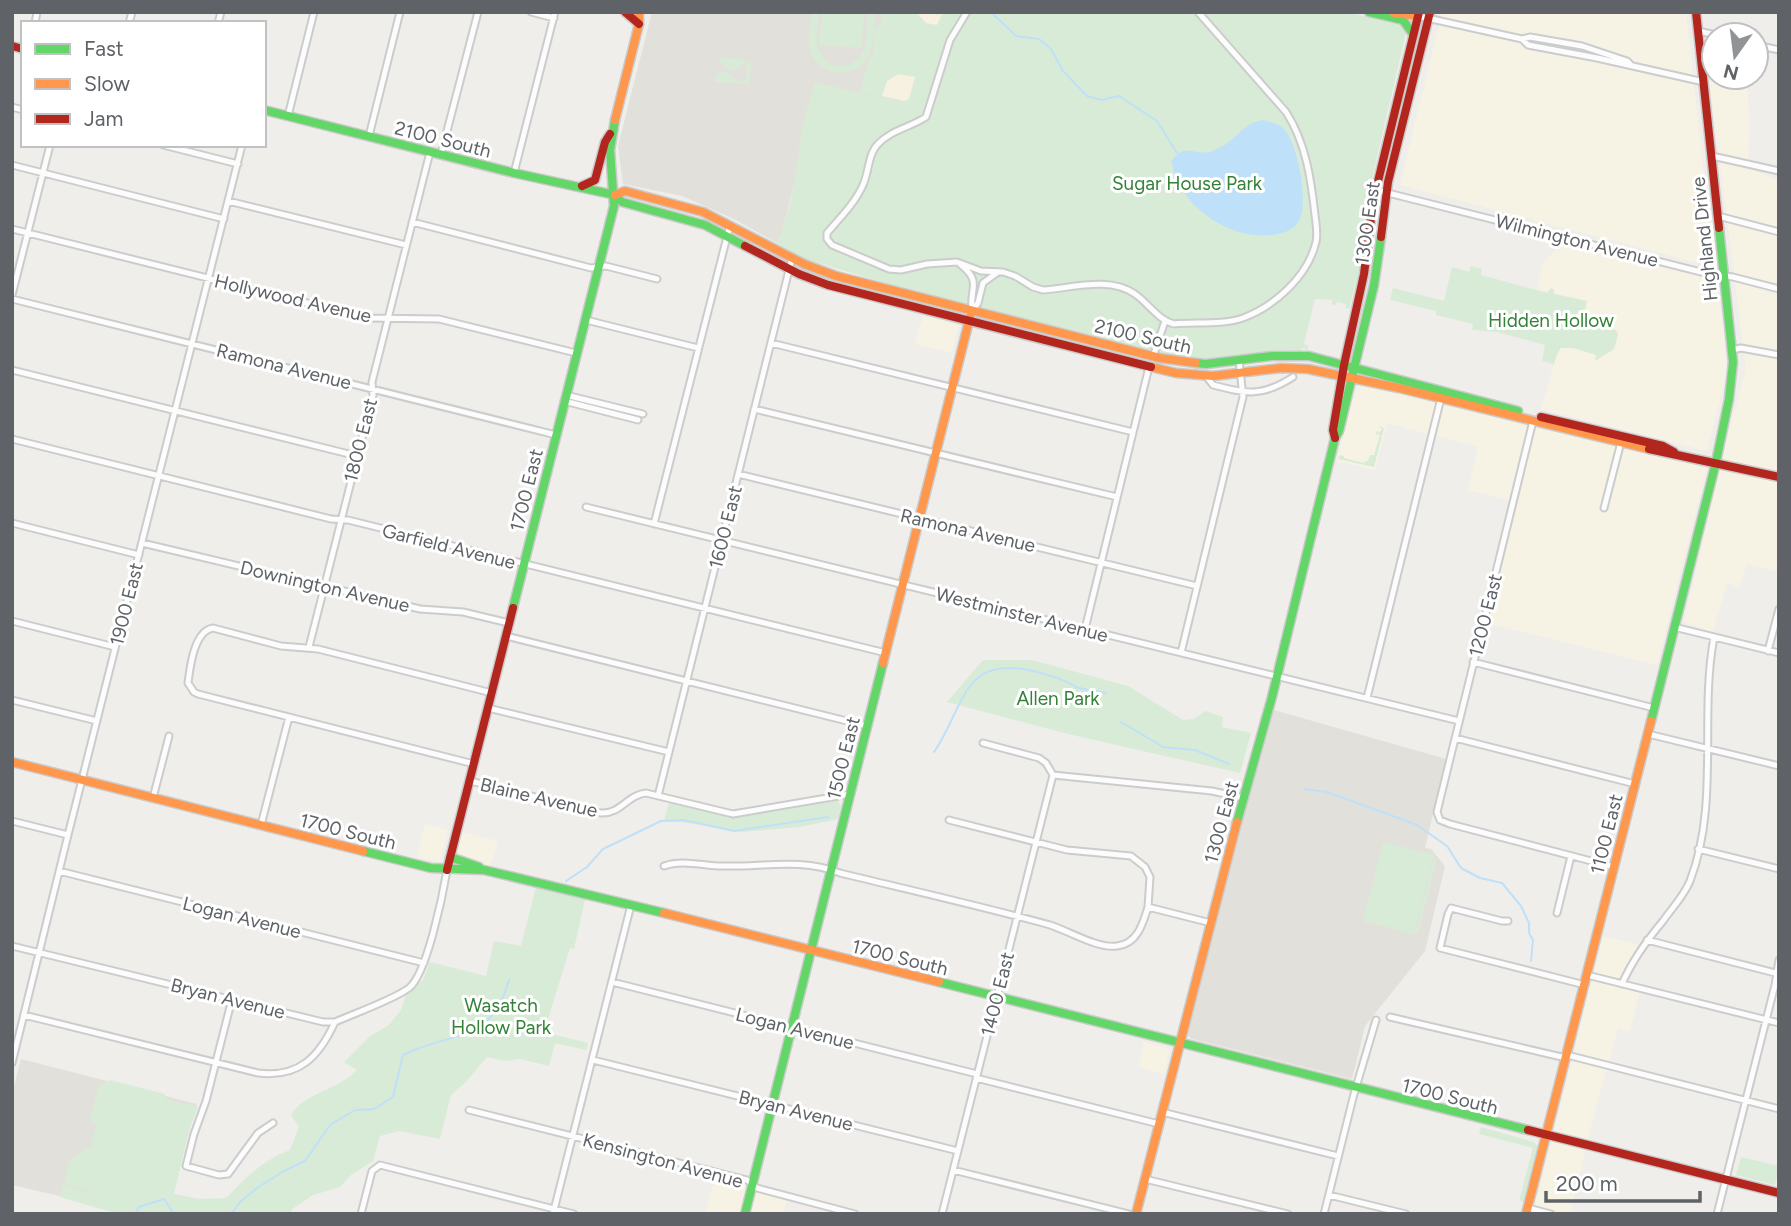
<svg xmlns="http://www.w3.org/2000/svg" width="1791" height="1226" font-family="Figtree,sans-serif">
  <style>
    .commercial { fill: #f7f3e4 }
    .education { fill: #e2e0da }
    .green { fill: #d8ebd6 }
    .sand { fill: #f6f1e1 }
    .water { fill: #bfe0f9 }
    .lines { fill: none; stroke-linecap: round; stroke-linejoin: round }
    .stream { stroke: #bfe0f9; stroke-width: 2 }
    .street-casing { stroke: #cbcccc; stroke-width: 9 }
    .fast-casing { stroke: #cacacb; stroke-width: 11 }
    .slow-casing { stroke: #cacacb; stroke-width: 11 }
    .jam-casing { stroke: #cacacb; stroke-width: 11 }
    .street { stroke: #fdfcfc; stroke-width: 5 }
    .fast { stroke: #63d668; stroke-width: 8 }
    .slow { stroke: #ff974d; stroke-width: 8 }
    .jam { stroke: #b3261e; stroke-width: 8 }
    .labels { text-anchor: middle; stroke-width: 6; stroke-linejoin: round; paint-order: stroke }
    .street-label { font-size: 19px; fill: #5f6368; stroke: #fff }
    .park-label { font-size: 19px; fill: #348238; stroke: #fff }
  </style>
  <rect width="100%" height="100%" fill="#efeeea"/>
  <path class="commercial" d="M1442,12H1686L1714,264L1709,266L1400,185Z
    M1704,38L1714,41V77H1746L1750,121L1748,168L1779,181V572L1747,564L1739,587L1727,583L1713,632L1684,622L1728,435L1746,369Z
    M1564,242L1716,281L1723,326L1727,373L1707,451L1541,409L1557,354L1561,347L1573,348L1596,355L1595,361L1614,349L1618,335L1616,330L1582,323L1587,301L1537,289L1543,263Z
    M923,316L959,325L952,353L915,344Z
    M1357,384L1383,388L1707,468L1657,665L1478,621L1509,500L1468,490L1478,447L1387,423L1375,470L1337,461Z
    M425,824L448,830L440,862L417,857Z
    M462,832L498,841L490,867L456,857Z
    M1603,936L1639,945L1617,986L1640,992L1630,1031L1618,1028L1593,1118L1570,1214H1562L1535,1207Z
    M1144,1042L1170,1049L1164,1074L1138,1067Z
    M715,1177L747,1185L757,1192L787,1200L783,1214H705Z"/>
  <path class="education" d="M652,12H950L910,106L815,83L802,134L797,172L783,229L777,243L734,219L682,196L623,184L618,146Z
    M1274,710L1446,759L1425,848L1431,849L1445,866L1425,951L1365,1026L1352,1079L1192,1039L1187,1035L1248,797Z
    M21,1059L197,1104L178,1167L106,1173L81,1201L12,1185V1094Z"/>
  <path class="green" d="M811,12H819C818,24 814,40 819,51C827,71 855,71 863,51C868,40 866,24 867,12H875C874,26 875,43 869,55C857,81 818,78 810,50C807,39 811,24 811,12Z
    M822,12H864L862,48L819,45Z
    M882,12H1350C1367,19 1385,16 1402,24L1406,33L1370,187L1359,271L1349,309L1346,308V304L1337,302L1336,305L1331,304L1333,300L1315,299L1304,344L1308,346V350L1302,348L1301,351L1277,350L1235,358L1210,359L1182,358L915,292L802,258L777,243C792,209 796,172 801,136C804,118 810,100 815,82L905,104L860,92L868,62L873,53L875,27L881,23Z
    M720,58L745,60L740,67L731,71L718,60Z
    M746,62H751L749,84L714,82L717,74C727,69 731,75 738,82L744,81L747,77Z
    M1471,266L1482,269L1481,275L1547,293L1551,288L1554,290V294L1587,301L1582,322L1616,330L1618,335L1614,349L1595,361L1596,355L1573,348H1561L1557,354L1554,364L1542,361L1545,345L1497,332L1472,330L1473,324L1436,315V311L1390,300L1393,288L1444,301L1452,267L1469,272Z
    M1379,426L1384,428L1374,467L1338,459L1340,455L1344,456V458L1364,463L1365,461H1368L1370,455H1374L1380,435L1376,434V431L1379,433L1382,429Z
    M983,660H1032L1128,686L1183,720L1194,719L1205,711L1223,717L1222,727L1251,733L1240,773L1068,734L947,702Z
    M837,800L841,806L838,819L800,827L742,832L681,822H664L669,802L731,817Z
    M1383,842L1434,855L1414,934L1363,921Z
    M1434,858H1437L1418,934H1415Z
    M536,887L585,899L574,949L570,948L544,1032L588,1043L586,1050L555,1043L549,1066L520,1059L506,1061L487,1057L466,1082L451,1095L440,1139L399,1131L380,1136L373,1161L351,1175L340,1187L313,1195L292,1209L290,1214H118L60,1197L63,1183L82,1192L86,1190L92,1192L85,1188L83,1191L64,1182L69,1160L82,1152L84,1148L89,1149L91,1146L97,1123L90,1121L99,1085L110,1080L165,1094V1099L198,1107L190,1127L174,1194L200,1199L226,1198C245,1178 263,1160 290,1150L299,1127L291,1115C305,1092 339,1090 357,1070L344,1062L369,1037L389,1025L401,1010L407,992L423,980L430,962L486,976L494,941L521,946Z
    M1481,1127L1534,1142L1538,1146L1525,1202L1519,1201L1533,1148L1479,1134Z
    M1741,1157L1779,1166L1775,1185L1736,1175Z"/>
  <path class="sand" d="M916,12H930L938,15L943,12L937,25L926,23Z
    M898,74L915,77L909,99L904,101L882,96L887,81Z"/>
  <path class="water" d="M1263,120C1270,122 1278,123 1283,128C1298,142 1309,203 1299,221C1294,231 1281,234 1271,235C1234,239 1195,215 1177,182C1173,176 1175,169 1171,162C1185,140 1195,159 1215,150C1234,143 1242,123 1263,120Z"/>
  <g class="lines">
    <path class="stream" d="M991,12L1016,36L1039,39L1051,49L1063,71L1087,96L1101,100L1119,96L1157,121L1177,153
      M1121,722L1163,747L1195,750L1229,764
      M934,752C949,731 955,707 970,686C990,659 1027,668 1054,677C1063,679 1071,685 1079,688C1088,690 1097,691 1106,693
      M1305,789L1327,792L1417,825L1447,846L1461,868L1480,878L1502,883L1521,906L1529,923V933L1533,940L1531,961
      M566,881L587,867L603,849L661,821L684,820L734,831L828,817
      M135,1214L139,1207L164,1199L174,1214
      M231,1214L240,1202L257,1188L284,1171L305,1161L330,1125L355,1110L374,1109L393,1097L403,1055C454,1030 491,1045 509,980"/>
    <g class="street-casing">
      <path id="street" d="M531,12L554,18
        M967,12L950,40L926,117C911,127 891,130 878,144C868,154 869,172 863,185C855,203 840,218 827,233V239L832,245L889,269L901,270L927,264L957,262L981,271L1003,272L1015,276L1033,287L1043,290C1072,288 1109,276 1135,294C1148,303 1158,320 1174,324C1195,322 1223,325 1243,318C1275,306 1308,276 1316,242C1318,233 1316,224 1315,215C1311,179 1306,143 1286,112L1198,12
        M1418,16L1522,39L1528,45L1597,58L1704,82
        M35,23L37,12
        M129,23L132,12
        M218,23L221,12
        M1698,31L1716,35
        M1522,39L1530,37L1582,46L1627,61L1631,65
        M1756,45L1779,50
        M12,107L23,110
        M288,116L314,12
        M369,136L400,12
        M163,145L238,164
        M441,154L478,12
        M1712,156L1779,171
        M12,165L224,219
        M514,173L555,12
        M1376,190L1709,274L1733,277L1779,289
        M228,201L406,245
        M1718,216L1779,232
        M412,222L591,268L606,266L657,279
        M12,229L367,318L439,319L576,353
        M960,264C983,283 969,287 972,311
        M12,295L50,145
        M12,299L556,435
        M972,311L978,303L983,283L998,272
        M586,320L698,348
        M771,343L1133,432
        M1732,350L1741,348L1779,355
        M1153,357L1165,321
        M12,370L357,456
        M1206,376L1213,385C1247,394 1262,397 1293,377
        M566,395L643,414
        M564,401L638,420
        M754,409L1117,497
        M1533,421L1437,812L1440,820L1450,824L1614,867
        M12,439L331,519L348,520L886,653
        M738,474L1197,586
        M586,507L1459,721
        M1604,508L1621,442
        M12,523L139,555
        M654,524L730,225
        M142,543L420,609L463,612L509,623
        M12,621L115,647
        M1674,627L1779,653
        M1085,629L1149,367
        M506,636L867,726
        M309,647L373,395L372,382L430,152
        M1768,651L1779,609
        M1181,653L1243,397L1239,360
        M1473,662L1654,708
        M1367,698L1441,398
        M12,700L97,721
        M488,708L669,752
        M1648,734L1779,766
        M1455,738L1635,784
        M983,743L1039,758L1046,763L1053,775
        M474,764L198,694L194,692L188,683C190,667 194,631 213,628L281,646L318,649L492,693
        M1053,775L1212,791L1243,798
        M470,781L601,813C621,814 627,795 646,793L733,814L850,794
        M658,796L792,258
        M153,798L169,736
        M949,820L1067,850L1131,856L1145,867L1150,877L1148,907L1211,923
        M12,821L68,835
        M261,825L289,717
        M1698,849L1779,869
        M664,866C683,859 703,866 723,866C764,867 801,858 840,873C910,890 981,906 1050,925C1069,931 1098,949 1117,946C1137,944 1143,924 1148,907
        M59,871L424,963
        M1557,913L1571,856
        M1508,921H1502L1451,908L1448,914L1440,948L1585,985
        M1647,940L1779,974
        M12,946L323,1022H335C355,1013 393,1000 409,988C427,974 443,894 447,870
        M1587,975L1779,1023
        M612,982L977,1074
        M1622,984C1632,961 1647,940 1663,921C1672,908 1684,896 1690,881C1720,803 1699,717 1714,637
        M232,999L206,1101L194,1134L186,1166L219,1175L228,1174L258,1133L273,1123
        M24,1015L258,1073C299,1078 319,1057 335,1022
        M1390,1017L1566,1058
        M1567,1055L1779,1109
        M593,1060L958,1151
        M12,1063L68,835L242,145
        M976,1078L1159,1124
        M469,1110L747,1180L757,1188L855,1214
        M1162,1112L1338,1156
        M953,1170L1129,1214
        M1145,1179L1288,1214
        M1329,1195L1406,1214
        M1528,1208L1551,1214
        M361,1214L372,1171L380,1165L574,1214
        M553,1214L631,905
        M942,1214L1053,775
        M1324,1214L1354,1094L1376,1020
        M1717,1214L1775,985L1779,960"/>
    </g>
    <g class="fast-casing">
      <path id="fast" d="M1369,12L1403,20L1413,34
        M264,110L514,173L615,195L622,202L705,225L745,246
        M1196,363L1206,364L1272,356H1309L1518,411
        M513,608L614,206L610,150L615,120
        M1651,721L1716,462L1729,399L1733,362L1719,228
        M1237,822L1272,697L1335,438L1339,431L1374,285L1381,237
        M363,851L431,868L484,870L664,913
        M450,857L479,867
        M939,982L1528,1130
        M745,1214L883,663"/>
    </g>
    <g class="slow-casing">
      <path id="slow" d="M1394,13L1418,16
        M615,120L639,24V12
        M615,195L625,191L703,212L804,264L836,276L1160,358L1196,363
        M1151,367L1176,373L1213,376L1281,368L1308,369L1399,388L1649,449
        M883,663L970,317
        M12,762L363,851
        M664,913L939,982
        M1136,1214L1237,822
        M1526,1214L1651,721"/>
    </g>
    <g class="jam-casing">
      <path id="jam" d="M625,12L639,24
        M1696,12L1719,228
        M12,46L23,49
        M582,186L595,180L605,142L610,134
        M1381,237L1388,182L1430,12
        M745,246L799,274L828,285L1151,367
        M1541,417L1663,446L1674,452
        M1335,438L1333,430L1344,365L1364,274L1373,202L1419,12
        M1649,449L1779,477
        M447,870L513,608
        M1528,1130L1779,1193"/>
    </g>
    <use href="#street" class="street"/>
    <use href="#fast" class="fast"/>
    <use href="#slow" class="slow"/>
    <use href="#jam" class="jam"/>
  </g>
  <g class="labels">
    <g class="street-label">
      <text transform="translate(443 139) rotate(14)" y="7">2100 South</text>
      <text transform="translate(1367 223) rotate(-82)" y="7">1300 East</text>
      <text transform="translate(1704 239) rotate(-96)" y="7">Highland Drive</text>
      <text transform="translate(1577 240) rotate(14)" y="7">Wilmington Avenue</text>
      <text transform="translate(293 298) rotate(13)" y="7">Hollywood Avenue</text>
      <text transform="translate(1143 336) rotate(13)" y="7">2100 South</text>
      <text transform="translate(284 366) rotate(14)" y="7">Ramona Avenue</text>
      <text transform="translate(360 440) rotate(-76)" y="7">1800 East</text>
      <text transform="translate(526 490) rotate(-76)" y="7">1700 East</text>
      <text transform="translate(725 527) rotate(-76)" y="7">1600 East</text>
      <text transform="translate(968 530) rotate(13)" y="7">Ramona Avenue</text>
      <text transform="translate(449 546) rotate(14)" y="7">Garfield Avenue</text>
      <text transform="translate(325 586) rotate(13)" y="7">Downington Avenue</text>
      <text transform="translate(126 604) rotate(-76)" y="7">1900 East</text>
      <text transform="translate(1022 614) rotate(14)" y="7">Westminster Avenue</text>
      <text transform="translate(1485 615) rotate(-76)" y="7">1200 East</text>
      <text transform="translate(843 758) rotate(-76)" y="7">1500 East</text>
      <text transform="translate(539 797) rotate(13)" y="7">Blaine Avenue</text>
      <text transform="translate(1221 822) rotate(-75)" y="7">1300 East</text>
      <text transform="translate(348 831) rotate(14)" y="7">1700 South</text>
      <text transform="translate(1606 834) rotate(-76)" y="7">1100 East</text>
      <text transform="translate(242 917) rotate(14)" y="7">Logan Avenue</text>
      <text transform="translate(900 957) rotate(14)" y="7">1700 South</text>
      <text transform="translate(997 994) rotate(-76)" y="7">1400 East</text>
      <text transform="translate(228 998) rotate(14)" y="7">Bryan Avenue</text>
      <text transform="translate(795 1028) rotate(14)" y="7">Logan Avenue</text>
      <text transform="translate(1450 1096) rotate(14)" y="7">1700 South</text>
      <text transform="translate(796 1110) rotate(14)" y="7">Bryan Avenue</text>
      <text transform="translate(663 1160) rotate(15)" y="7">Kensington Avenue</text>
    </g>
    <g class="park-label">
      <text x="1187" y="190">Sugar House Park</text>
      <text x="1551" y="327">Hidden Hollow</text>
      <text x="1058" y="705">Allen Park</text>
      <text x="501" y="1012">Wasatch<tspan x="501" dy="22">Hollow Park</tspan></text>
    </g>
  </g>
  <rect width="1791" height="1226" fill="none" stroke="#5f6368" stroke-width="28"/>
  <rect x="21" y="21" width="245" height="126" fill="#ffffff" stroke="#bfc1c3" stroke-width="2"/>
  <rect x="35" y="44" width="35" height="10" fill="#63d668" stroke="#bfc1c3" stroke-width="2"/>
  <text x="84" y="56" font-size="21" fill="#5f6368">Fast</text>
  <rect x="35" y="79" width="35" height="10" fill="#ff974d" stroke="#bfc1c3" stroke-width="2"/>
  <text x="84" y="91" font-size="21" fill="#5f6368">Slow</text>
  <rect x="35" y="114" width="35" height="10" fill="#b3261e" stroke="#bfc1c3" stroke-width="2"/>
  <text x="84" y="126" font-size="21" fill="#5f6368">Jam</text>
  <g transform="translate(1735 56) rotate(194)"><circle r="33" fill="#ffffff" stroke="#bfc1c3" stroke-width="2"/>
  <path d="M0-5L12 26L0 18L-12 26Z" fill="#919496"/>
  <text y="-10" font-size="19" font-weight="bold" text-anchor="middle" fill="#5f6368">N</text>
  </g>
  <path d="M1546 1191v10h154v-10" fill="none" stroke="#5f6368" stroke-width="3.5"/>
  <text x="1556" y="1191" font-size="21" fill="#5f6368" stroke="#ffffff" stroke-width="5" paint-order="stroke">200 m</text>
</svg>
